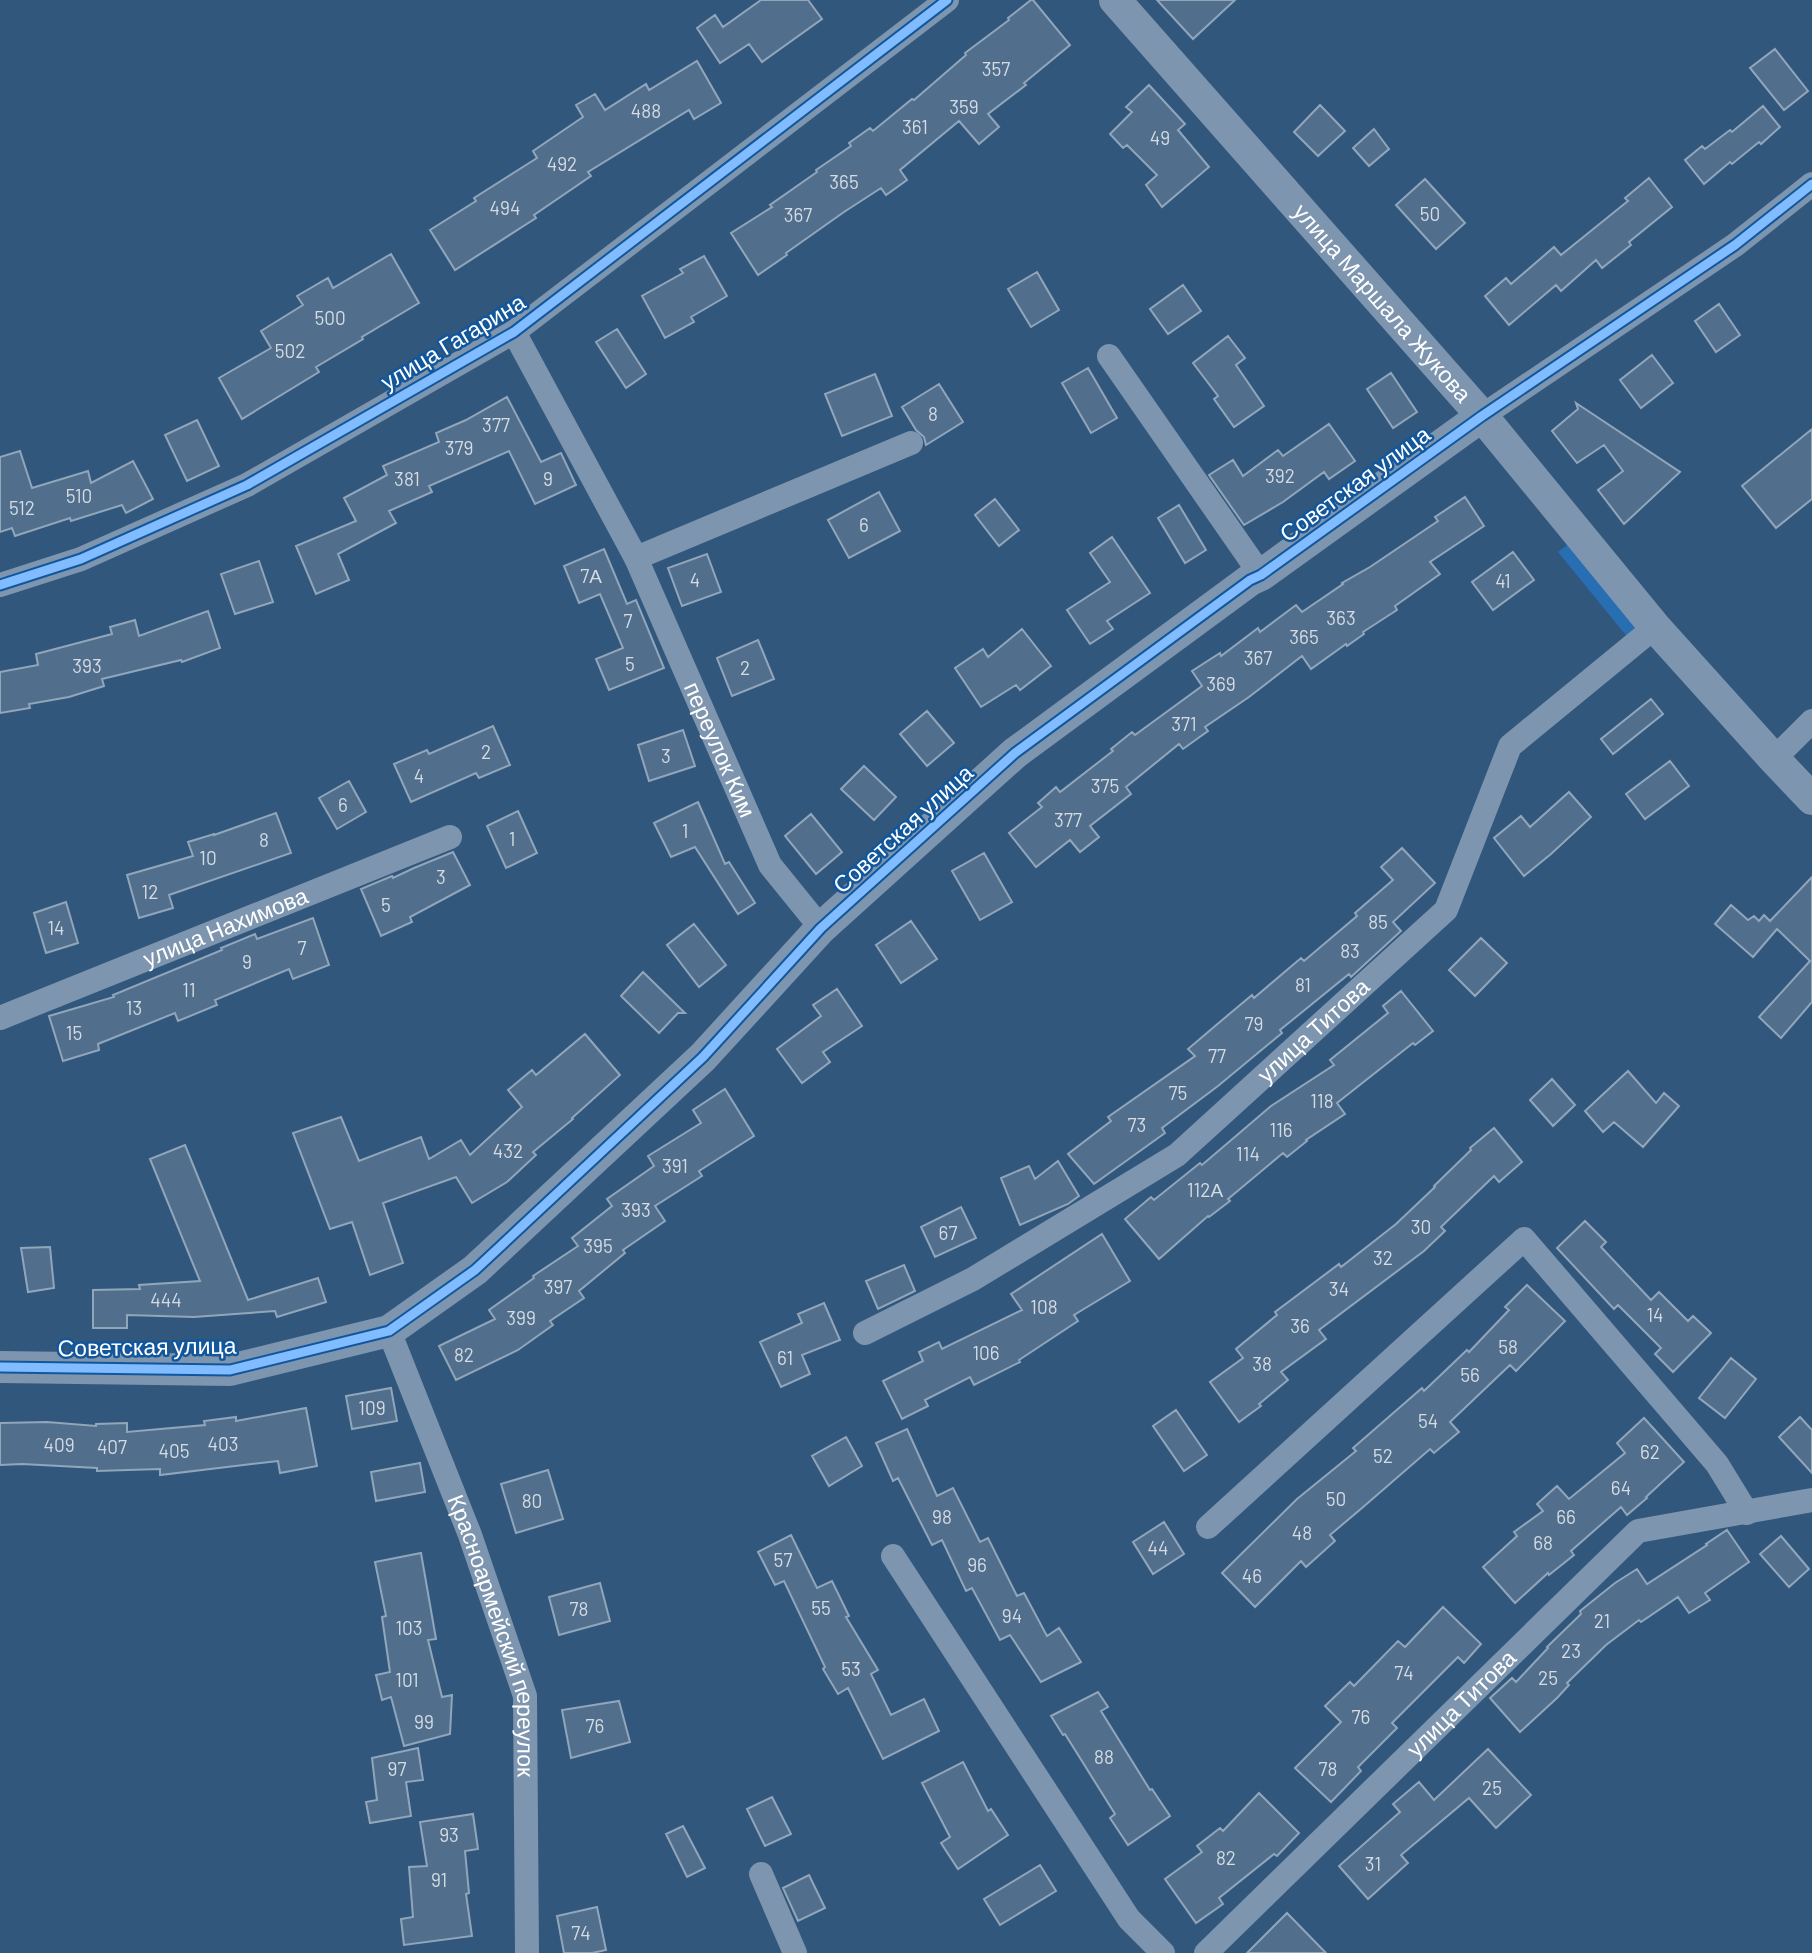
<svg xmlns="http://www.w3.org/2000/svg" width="1812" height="1953" font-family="Barlow,sans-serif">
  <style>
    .green { fill: #276eb2 }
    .building { fill: #516f8c; stroke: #91a6bb; stroke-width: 2 }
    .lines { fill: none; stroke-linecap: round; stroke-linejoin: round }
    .minor { stroke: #7d95ae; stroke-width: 24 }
    .tertiary { stroke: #7d95ae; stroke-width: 32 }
    .cycleway-casing { stroke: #12579c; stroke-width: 13 }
    .cycleway { stroke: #80bcff; stroke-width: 9 }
    .labels { text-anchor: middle; stroke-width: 5; stroke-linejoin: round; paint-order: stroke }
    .number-label { font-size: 19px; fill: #d4dbe2 }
    .street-label { font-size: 23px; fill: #fff; stroke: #12579c }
  </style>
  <rect width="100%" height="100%" fill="#32577c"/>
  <path class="green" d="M1576,538L1647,624L1629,639L1558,552Z"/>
  <path class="building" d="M761,0H808L822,19L762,62L749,44L720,63L697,28L715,15L723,27Z
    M1031,0H1033L1070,45L1024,83L1026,85L988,114L999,127L979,144L959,121L900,170L907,180L886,195L881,188L844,212L786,253L787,255L758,275L731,233L772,207L770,205L817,172L816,170L851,146L849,143L870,128L873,131L912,99L914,100L966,55L965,53L1009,20L1008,18Z
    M1157,0H1235L1193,39Z
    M1775,49L1808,91L1784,110L1750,68Z
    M697,61L721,103L694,119L689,110L588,172L591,176L534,215L536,218L455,270L430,230L476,201L474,198L537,158L533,151L583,117L576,105L595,94L605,110L646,84L649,90Z
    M1149,85L1185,124L1178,130L1209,167L1162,207L1146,185L1157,175L1127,145L1123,148L1110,134L1132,112L1126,107Z
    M1320,105L1345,131L1318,156L1294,132Z
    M1763,106L1780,127L1761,144L1759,142L1732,164L1730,162L1704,184L1685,160L1702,146L1705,149L1730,130L1732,132Z
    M1374,129L1389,149L1369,166L1353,148Z
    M1649,178L1672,207L1629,242L1631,245L1602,268L1596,260L1561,291L1556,285L1509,325L1485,296L1506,278L1511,284L1554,247L1561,255L1628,201L1625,198Z
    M1425,179L1465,223L1436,249L1396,205Z
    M391,254L419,303L362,337L363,339L316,367L319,372L242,419L219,378L271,348L261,331L303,305L297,296L328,278L333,288Z
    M704,256L727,296L691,317L694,322L665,338L642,296L683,273L680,269Z
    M1037,272L1059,310L1031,327L1008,289Z
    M1183,285L1201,311L1168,334L1150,309Z
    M1719,304L1740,335L1716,352L1695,321Z
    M617,329L646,374L626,388L596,342Z
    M1228,336L1245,358L1236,365L1264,406L1234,427L1214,399L1218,396L1193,363Z
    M1652,355L1673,383L1641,408L1620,380Z
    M1088,368L1117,418L1091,433L1062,383Z
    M1391,373L1417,412L1393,428L1367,389Z
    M875,374L892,416L842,436L825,394Z
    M939,384L963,422L926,445L924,437L916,430L902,407Z
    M507,397L541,462L561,453L576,485L535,504L509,451L429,486L432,492L389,511L396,523L338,554L349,580L316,594L296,546L356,521L344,498L387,475L383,466L439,442L436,433L466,420Z
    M1576,403L1680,472L1624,524L1598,490L1623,471L1604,445L1577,463L1552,431L1578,409Z
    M197,420L219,466L187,481L165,435Z
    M1329,424L1355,461L1329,479L1324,472L1283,502L1244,525L1209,475L1233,460L1243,476L1278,450L1283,456Z
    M1812,429V499L1776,528L1742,486Z
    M20,451L32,488L88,471L91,483L133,461L153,499L126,513L122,505L71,521L70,518L15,536L12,528L0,532V457Z
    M879,492L900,531L849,558L828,520Z
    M1465,497L1484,526L1430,562L1440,574L1395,606L1397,610L1363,632L1364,634L1347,646L1346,644L1311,669L1302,656L1249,697L1205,727L1208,731L1183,749L1179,744L1126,787L1131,794L1090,826L1099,837L1080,852L1070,840L1036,867L1009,833L1042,807L1038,803L1056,787L1060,792L1113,751L1111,749L1132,732L1135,735L1202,686L1192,671L1220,653L1221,656L1258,628L1260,632L1296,605L1302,612L1343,584L1342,583L1370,567L1438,521L1435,517Z
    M995,499L1019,530L999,546L975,515Z
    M1179,505L1206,550L1185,563L1158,518Z
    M1112,537L1150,593L1107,621L1113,629L1090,644L1067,610L1110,582L1090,553Z
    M604,549L627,604L636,600L664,668L609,690L596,659L623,648L600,594L579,603L564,566Z
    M1513,552L1534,580L1493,610L1472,582Z
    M707,554L721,592L682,606L668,568Z
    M259,561L273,602L235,614L221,574Z
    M208,611L220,648L182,662L181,660L102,679L104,686L69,697L29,704L30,708L0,713V672L38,665L36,654L112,634L110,627L135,620L139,636Z
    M1022,629L1051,666L1020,690L1016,685L981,707L955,668L983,649L988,657Z
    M758,640L774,679L732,696L717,658Z
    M1651,699L1663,714L1613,754L1601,739Z
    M927,711L954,743L927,766L900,734Z
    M493,726L510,765L479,778L476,773L411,802L394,764L427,750L429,754Z
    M683,730L695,766L649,781L638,745Z
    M1670,761L1689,786L1645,819L1626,794Z
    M864,766L896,797L874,820L841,789Z
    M349,781L366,812L337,829L319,798Z
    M1569,792L1591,817L1551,854L1524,876L1494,838L1521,816L1530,827Z
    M698,802L725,864L729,862L755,903L738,914L695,847L671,857L654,823Z
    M518,811L537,853L506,868L487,826Z
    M276,813L291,853L169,895L173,908L139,918L127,875L193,856L188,842L214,834V835Z
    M811,814L842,852L816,874L785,836Z
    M1402,848L1435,883L1393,922L1401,931L1351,977L1349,974L1280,1030L1282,1033L1218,1086L1162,1128L1165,1133L1094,1184L1068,1154L1111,1121L1108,1117L1195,1056L1188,1049L1221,1021L1252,995L1254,998L1301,958L1304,961L1357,916L1355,913L1393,880L1381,867Z
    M453,852L470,885L410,917L412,922L381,936L361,889L392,876L393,878L414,868Z
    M984,853L1012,902L980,920L952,871Z
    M1812,877V1002L1781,1038L1759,1017L1810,961L1777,929L1753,957L1715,924L1731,905L1748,920L1754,916L1759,921L1764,915L1770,921Z
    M66,902L78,943L46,953L34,913Z
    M313,918L329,965L293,979L289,969L215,1000L217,1005L178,1021L175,1013L98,1044L99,1050L63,1061L49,1016L114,997L113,995L222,950L221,948L255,934L257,939Z
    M911,921L937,959L901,983L876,945Z
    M694,924L726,965L699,987L667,945Z
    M1481,938L1507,963L1475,996L1449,970Z
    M643,972L685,1013H678L659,1033L621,996Z
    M837,989L862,1026L823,1052L830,1062L802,1083L777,1049L821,1016L813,1005Z
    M1401,991L1433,1031L1415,1045L1413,1043L1337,1103L1345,1114L1306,1140L1307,1141L1287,1157L1283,1153L1228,1199L1230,1201L1209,1217L1208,1216L1159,1259L1125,1219L1151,1197L1154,1200L1200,1163L1202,1165L1271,1106L1334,1065L1330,1060L1388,1013L1383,1006Z
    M585,1034L620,1075L572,1118L573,1119L533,1152L536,1155L507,1182L472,1203L456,1177L383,1203L403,1263L370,1275L352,1222L330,1229L293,1133L341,1117L359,1161L421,1137L429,1159L461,1140L470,1155L522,1107L508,1090L532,1070L536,1075Z
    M1628,1071L1656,1103L1664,1093L1679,1106L1643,1147L1614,1122L1603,1132L1585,1111Z
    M1552,1079L1575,1105L1553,1126L1530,1100Z
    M725,1089L754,1136L699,1171L702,1176L655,1206L665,1221L623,1250L625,1253L579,1291L584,1298L550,1321L553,1325L518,1350L456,1380L439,1346L495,1319L489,1310L534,1278L533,1276L578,1246L572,1238L612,1206L607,1199L654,1166L648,1156L701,1123L693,1110Z
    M1494,1128L1522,1162L1499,1182L1494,1176L1441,1227L1445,1231L1424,1251L1319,1330L1326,1339L1281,1372L1288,1380L1259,1404L1261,1406L1239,1422L1210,1382L1243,1358L1236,1349L1277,1315L1275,1312L1339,1264L1341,1267L1396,1224L1435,1187L1434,1186L1471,1150L1470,1148Z
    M185,1145L248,1300L318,1278L326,1302L277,1317L275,1311L194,1317L127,1315V1328H93V1290L140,1289L139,1285L200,1281L150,1159Z
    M1058,1161L1079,1196L1068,1204L1020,1225L1001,1178L1029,1166L1035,1179Z
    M961,1207L976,1238L935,1257L921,1227Z
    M1585,1221L1606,1242L1601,1247L1651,1300L1659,1292L1688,1321L1693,1316L1711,1333L1673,1372L1655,1354L1661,1348L1618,1305L1614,1309L1557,1248Z
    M1102,1234L1130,1281L1074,1315L1078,1321L1019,1360L1020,1362L974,1385L970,1377L925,1400L928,1406L902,1419L883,1381L923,1361L919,1352L939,1342L942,1349L1022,1310L1011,1294Z
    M50,1247L54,1288L28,1292L21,1248Z
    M904,1265L915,1291L878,1309L866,1281Z
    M1527,1285L1565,1321L1516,1371L1510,1365L1450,1422L1459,1432L1434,1453L1430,1449L1362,1508L1330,1535L1335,1541L1306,1567L1301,1561L1255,1607L1222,1573L1297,1499L1356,1451L1353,1448L1422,1388L1424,1391L1467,1350L1469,1352L1509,1310L1505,1307Z
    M824,1303L840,1340L802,1355L810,1374L781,1387L760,1342L802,1323L798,1314Z
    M1731,1358L1756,1379L1725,1418L1699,1398Z
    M391,1388L397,1421L352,1429L346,1396Z
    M306,1408L317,1466L280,1473L278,1461L160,1475V1469L97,1471V1468L22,1464L0,1465V1423L47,1422L96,1426V1424L127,1423V1432L205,1425L204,1421L236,1417V1421Z
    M1176,1410L1207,1455L1184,1471L1153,1426Z
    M1800,1417L1812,1430V1473L1779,1437Z
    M1644,1418L1684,1462L1646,1497L1647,1498L1627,1515L1621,1507L1571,1551L1574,1555L1549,1575L1548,1573L1515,1603L1483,1567L1517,1536L1514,1532L1543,1511L1537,1504L1557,1486L1569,1499L1625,1453L1617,1443Z
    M907,1429L937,1496L953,1488L980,1542L988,1538L1017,1596L1024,1593L1047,1636L1059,1628L1081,1662L1041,1682L1010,1635L1000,1640L972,1588L966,1591L942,1540L932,1545L898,1478L893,1481L876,1443Z
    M846,1437L862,1466L829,1486L812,1456Z
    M420,1463L425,1492L376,1501L371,1472Z
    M548,1470L563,1519L516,1533L501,1484Z
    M1164,1522L1184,1554L1153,1574L1133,1542Z
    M1727,1530L1749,1562L1705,1593L1710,1600L1689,1613L1678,1597L1641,1622L1639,1620L1606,1645L1567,1683L1569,1685L1557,1698L1520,1732L1490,1698L1512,1678L1516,1682L1548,1648L1547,1647L1581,1614L1580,1611L1615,1583L1637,1569L1647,1584L1707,1545L1706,1544Z
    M791,1535L817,1588L832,1581L849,1616L846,1617L878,1670L871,1674L891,1715L924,1699L939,1731L883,1759L848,1688L838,1694L823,1669L825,1667L784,1581L775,1585L758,1552Z
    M1781,1536L1809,1569L1789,1587L1760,1554Z
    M421,1553L436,1639L428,1640L442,1697L452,1695L450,1734L404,1746L391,1697L382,1700L376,1675L390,1672L382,1617L386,1616L375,1562Z
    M600,1583L610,1621L559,1635L549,1597Z
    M1443,1607L1481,1644L1464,1663L1458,1657L1392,1723L1397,1728L1358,1767L1361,1771L1331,1802L1295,1768L1341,1722L1325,1706L1350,1682L1354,1686L1398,1641L1405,1647Z
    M1098,1692L1108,1707L1101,1711L1150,1790L1152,1789L1170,1816L1128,1845L1110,1818L1115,1814L1065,1734L1063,1735L1051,1716Z
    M619,1701L630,1742L571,1758L562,1710Z
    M418,1748L423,1780L406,1782L411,1816L370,1823L366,1802L377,1800L372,1758Z
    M1488,1749L1531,1795L1496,1828L1469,1798L1401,1855L1408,1863L1368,1899L1339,1866L1400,1812L1393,1804L1419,1782L1434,1800Z
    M963,1762L988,1811L991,1809L1008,1835L958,1869L941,1843L950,1837L922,1783Z
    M1259,1793L1299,1833L1277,1856L1274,1854L1219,1898L1223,1904L1196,1923L1165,1879L1202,1852L1197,1846L1220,1828L1223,1831Z
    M772,1797L791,1834L765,1846L747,1809Z
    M473,1814L478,1849L465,1851L469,1893L466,1894L472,1936L404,1945L401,1919L413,1917L409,1867L427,1866L420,1822Z
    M683,1826L705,1868L687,1877L666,1834Z
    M1040,1865L1056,1891L1000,1925L984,1899Z
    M809,1875L825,1908L798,1921L783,1888Z
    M597,1907L606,1950L592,1953H564L557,1916Z
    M1287,1913L1326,1953H1247Z"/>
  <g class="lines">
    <g class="minor">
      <path id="s1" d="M514,332L636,558L770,865L821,928"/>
      <path d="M1109,356L1261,575"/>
      <path d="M1482,416L1735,245L1812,184"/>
      <path d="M636,558L911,443"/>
      <path d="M0,585L81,559L247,485L514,332L947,0"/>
      <path d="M1774,759L1812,721"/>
      <path id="s2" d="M0,1018L450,837"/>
      <path id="s3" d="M389,1331L470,1535L525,1696L527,1953"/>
      <path id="s4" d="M865,1333L973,1279L1177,1155L1446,910L1510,746L1655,627"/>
      <path d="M1208,1527L1524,1239L1717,1464L1747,1513"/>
      <path d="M893,1556L1129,1919L1163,1953"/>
      <path d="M761,1874L795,1953"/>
      <path id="s5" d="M1206,1953L1638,1531L1812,1500"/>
    </g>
    <g class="tertiary">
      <path id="s6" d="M1115,0L1482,416L1655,627L1774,759L1812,799"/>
      <path d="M0,1367L230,1370L389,1331L475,1270L703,1057L821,928L1015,753L1250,580L1261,575L1482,416"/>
    </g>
    <g class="cycleway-casing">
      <path id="cycleway" d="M0,585L81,559L247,485L514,332L947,0
        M0,1367L230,1370L389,1331L475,1270L703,1057L821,928L1015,753L1250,580L1261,575L1482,416L1735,245L1812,184"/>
    </g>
    <use href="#cycleway" class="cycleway"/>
  </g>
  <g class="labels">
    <g class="number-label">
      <text x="996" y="76">357</text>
      <text x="964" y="114">359</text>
      <text x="646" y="118">488</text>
      <text x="915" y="134">361</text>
      <text x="1160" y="145">49</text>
      <text x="562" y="171">492</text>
      <text x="844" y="189">365</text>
      <text x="505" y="215">494</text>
      <text x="1430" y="221">50</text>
      <text x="798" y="222">367</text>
      <text x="330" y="325">500</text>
      <text x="290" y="358">502</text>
      <text x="933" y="421">8</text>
      <text x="496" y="432">377</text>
      <text x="459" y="455">379</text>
      <text x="1280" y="483">392</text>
      <text x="407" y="486">381</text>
      <text x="548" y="486">9</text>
      <text x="79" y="503">510</text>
      <text x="22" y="515">512</text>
      <text x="864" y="532">6</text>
      <text x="591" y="583">7А</text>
      <text x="695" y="587">4</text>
      <text x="1503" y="588">41</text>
      <text x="1341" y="625">363</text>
      <text x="628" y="628">7</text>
      <text x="1304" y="644">365</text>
      <text x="1258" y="665">367</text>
      <text x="630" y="671">5</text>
      <text x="87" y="673">393</text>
      <text x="745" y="675">2</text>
      <text x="1221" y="691">369</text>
      <text x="1184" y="731">371</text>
      <text x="486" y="759">2</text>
      <text x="666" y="763">3</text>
      <text x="419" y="783">4</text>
      <text x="1105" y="793">375</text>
      <text x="343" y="812">6</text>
      <text x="1068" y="827">377</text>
      <text x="685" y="838">1</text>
      <text x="512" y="846">1</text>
      <text x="264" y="847">8</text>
      <text x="208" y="865">10</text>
      <text x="441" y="884">3</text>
      <text x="150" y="899">12</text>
      <text x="386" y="912">5</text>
      <text x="1378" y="929">85</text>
      <text x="56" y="935">14</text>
      <text x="302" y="955">7</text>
      <text x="1350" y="958">83</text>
      <text x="247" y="969">9</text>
      <text x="1303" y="992">81</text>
      <text x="189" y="997">11</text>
      <text x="134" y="1015">13</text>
      <text x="1254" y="1031">79</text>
      <text x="74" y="1040">15</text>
      <text x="1217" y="1063">77</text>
      <text x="1178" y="1100">75</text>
      <text x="1322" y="1108">118</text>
      <text x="1137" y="1132">73</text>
      <text x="1281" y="1137">116</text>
      <text x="508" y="1158">432</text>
      <text x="1248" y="1161">114</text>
      <text x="675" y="1173">391</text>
      <text x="1205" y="1197">112А</text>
      <text x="636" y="1217">393</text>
      <text x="1421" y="1234">30</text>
      <text x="948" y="1240">67</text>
      <text x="598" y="1253">395</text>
      <text x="1383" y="1265">32</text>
      <text x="558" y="1294">397</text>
      <text x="1339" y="1296">34</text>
      <text x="166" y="1307">444</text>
      <text x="1044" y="1314">108</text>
      <text x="1655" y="1322">14</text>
      <text x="521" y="1325">399</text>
      <text x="1300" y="1333">36</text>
      <text x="1508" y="1354">58</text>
      <text x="986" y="1360">106</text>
      <text x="464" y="1362">82</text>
      <text x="785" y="1365">61</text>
      <text x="1262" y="1371">38</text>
      <text x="1470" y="1382">56</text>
      <text x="372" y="1415">109</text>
      <text x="1428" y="1428">54</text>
      <text x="223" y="1451">403</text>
      <text x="59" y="1452">409</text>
      <text x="112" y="1454">407</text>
      <text x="174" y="1458">405</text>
      <text x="1650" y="1459">62</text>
      <text x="1383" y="1463">52</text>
      <text x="1621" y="1495">64</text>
      <text x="1336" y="1506">50</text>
      <text x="532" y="1508">80</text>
      <text x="942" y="1524">98</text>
      <text x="1566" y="1524">66</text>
      <text x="1302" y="1540">48</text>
      <text x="1543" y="1550">68</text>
      <text x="1158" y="1555">44</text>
      <text x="783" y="1567">57</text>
      <text x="977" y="1572">96</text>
      <text x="1252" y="1583">46</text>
      <text x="821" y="1615">55</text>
      <text x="579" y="1616">78</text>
      <text x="1012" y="1623">94</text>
      <text x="1602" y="1628">21</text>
      <text x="409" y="1635">103</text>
      <text x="1571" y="1658">23</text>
      <text x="851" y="1676">53</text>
      <text x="1404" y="1680">74</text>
      <text x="1548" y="1685">25</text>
      <text x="407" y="1687">101</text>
      <text x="1361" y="1724">76</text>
      <text x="424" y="1729">99</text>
      <text x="595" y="1733">76</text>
      <text x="1104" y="1764">88</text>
      <text x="397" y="1776">97</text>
      <text x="1328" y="1776">78</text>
      <text x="1492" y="1795">25</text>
      <text x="449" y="1842">93</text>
      <text x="1226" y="1865">82</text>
      <text x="1373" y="1871">31</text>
      <text x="439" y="1887">91</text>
      <text x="581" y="1940">74</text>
    </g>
    <g class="street-label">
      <text dy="8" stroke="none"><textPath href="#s6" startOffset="404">улица Маршала Жукова</textPath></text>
      <text transform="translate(453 342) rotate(-31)" y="8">улица Гагарина</text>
      <text transform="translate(1355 484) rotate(-36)" y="8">Советская улица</text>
      <text dy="8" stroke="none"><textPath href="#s1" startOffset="466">переулок Ким</textPath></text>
      <text transform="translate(903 829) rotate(-42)" y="8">Советская улица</text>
      <text dy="8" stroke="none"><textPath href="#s2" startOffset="243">улица Нахимова</textPath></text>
      <text dy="8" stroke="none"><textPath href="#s4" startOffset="544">улица Титова</textPath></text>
      <text transform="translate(147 1347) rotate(-1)" y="8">Советская улица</text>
      <text dy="8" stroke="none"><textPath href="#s3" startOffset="324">Красноармейский переулок</textPath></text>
      <text dy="8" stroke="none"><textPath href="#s5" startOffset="357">улица Титова</textPath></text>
    </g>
  </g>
</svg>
